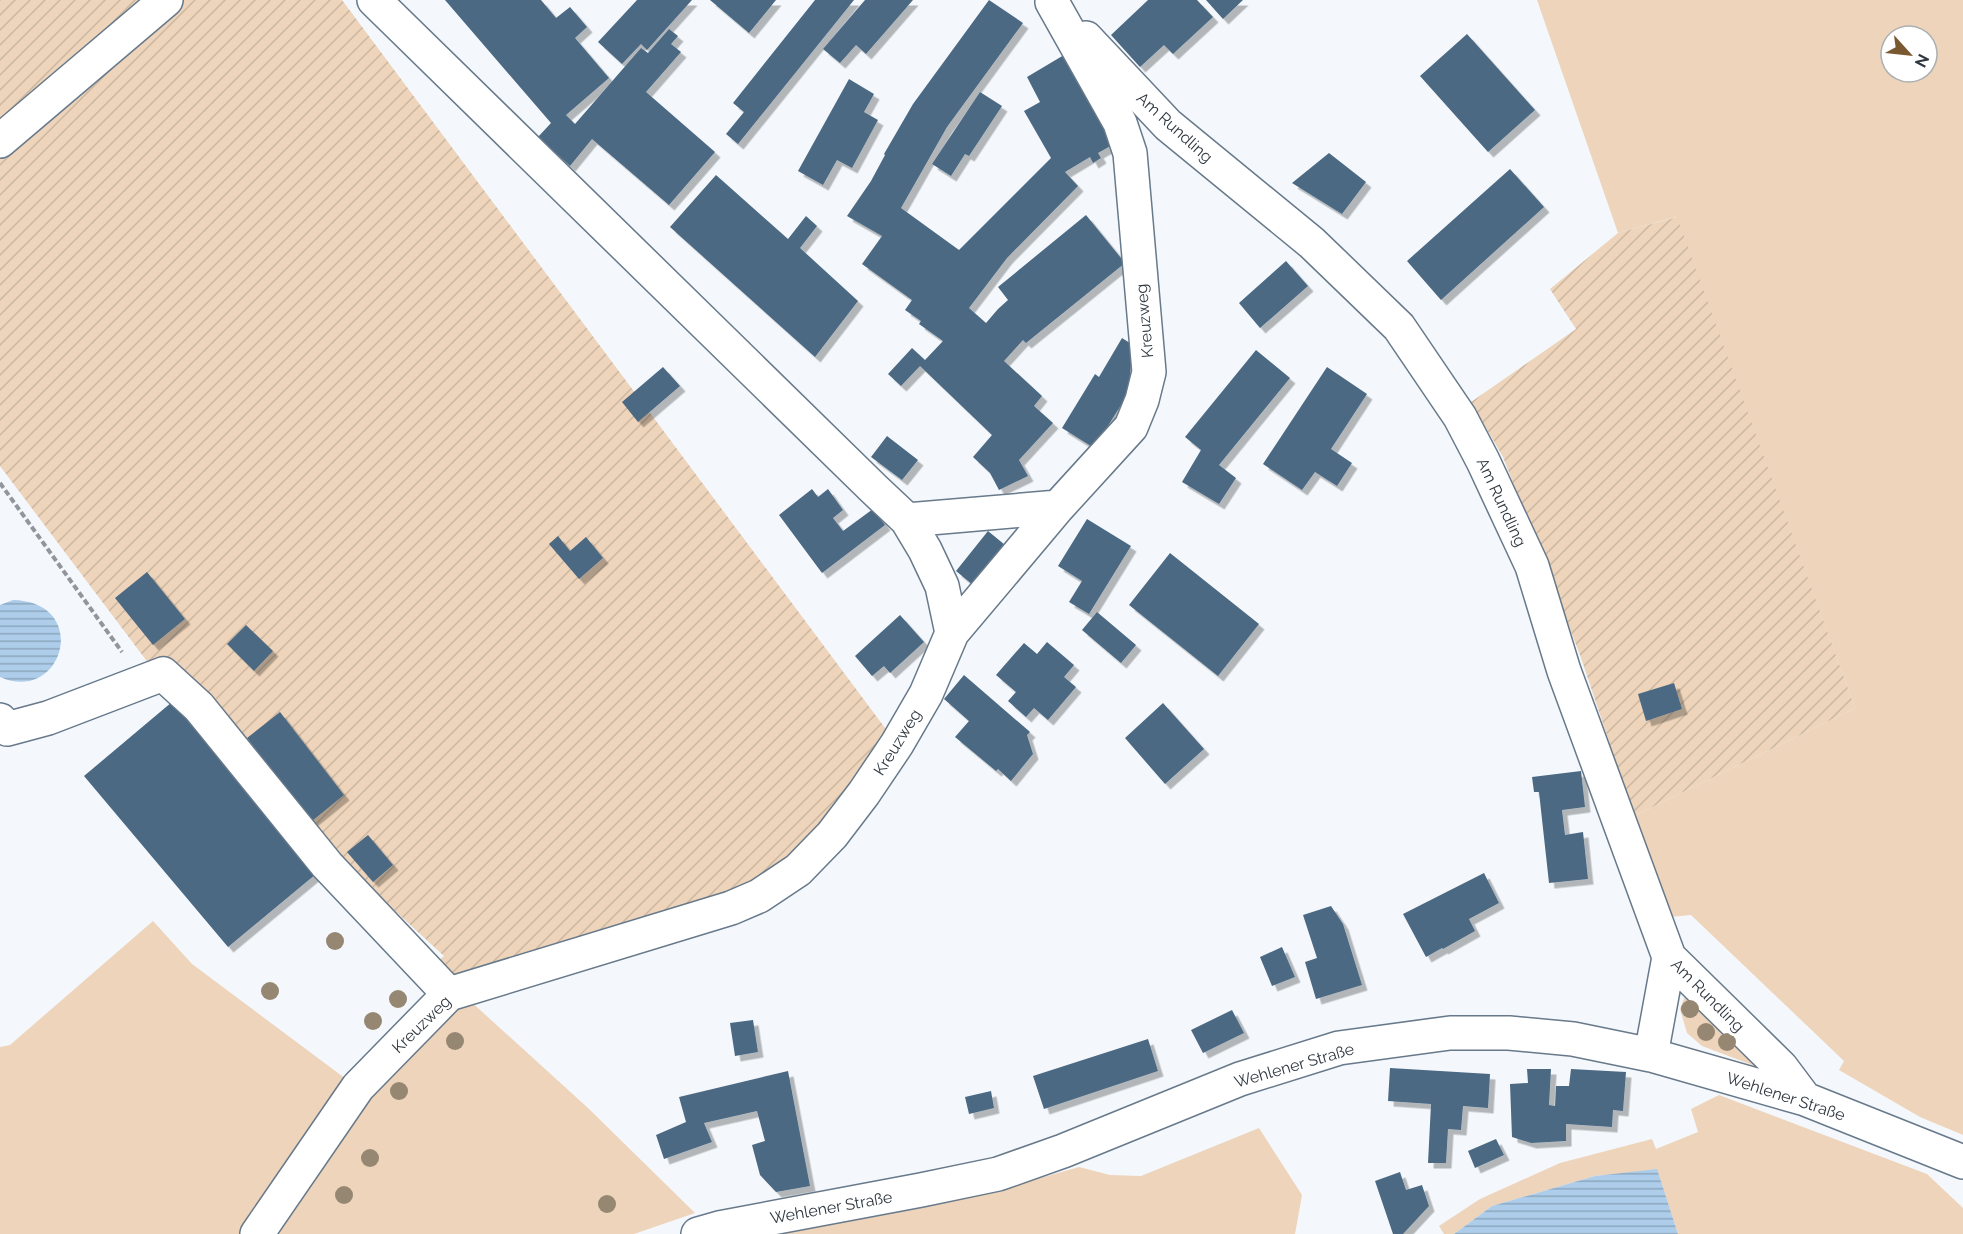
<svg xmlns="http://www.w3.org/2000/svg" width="1963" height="1234" font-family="Raleway,sans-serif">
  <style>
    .grass { fill: #edd4ba; fill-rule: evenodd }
    .garden { fill: url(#garden-furrows) }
    .water { fill: url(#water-rules) }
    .building { fill: #4c6983; filter: url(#shadow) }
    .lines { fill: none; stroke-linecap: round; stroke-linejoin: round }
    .minor-casing { stroke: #67798a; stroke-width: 36 }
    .path { stroke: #90969c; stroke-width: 4; stroke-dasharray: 6 3; stroke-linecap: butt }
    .minor { stroke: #fff; stroke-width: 33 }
    .tree { fill: #958772 }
    .labels { text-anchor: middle; stroke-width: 6; stroke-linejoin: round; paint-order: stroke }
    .street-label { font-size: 16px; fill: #2f373f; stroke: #fff }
  </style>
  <defs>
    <pattern id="garden-furrows" width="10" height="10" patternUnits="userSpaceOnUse" patternTransform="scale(1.5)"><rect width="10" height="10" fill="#edd4ba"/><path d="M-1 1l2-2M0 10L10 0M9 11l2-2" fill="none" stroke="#ccb7a1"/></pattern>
    <pattern id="water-rules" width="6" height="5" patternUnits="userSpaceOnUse" patternTransform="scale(1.5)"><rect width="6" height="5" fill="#adcdea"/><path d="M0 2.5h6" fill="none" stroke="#8da7bf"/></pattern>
    <filter id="shadow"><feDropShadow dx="5.5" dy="5.5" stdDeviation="0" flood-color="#0004"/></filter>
  </defs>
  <rect width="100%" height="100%" fill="#f4f8fc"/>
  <path class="grass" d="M1537,0H1963V1135L1920,1117L1839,1070L1844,1061L1691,915L1670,917L1634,816L1855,708L1676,217L1618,233ZM1891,36H1927V72H1891Z
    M153,921L192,964L350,1082L245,1234H0V1047L10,1045Z
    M1689,994L1763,1069L1702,1046L1687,1033L1680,1009L1685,996Z
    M468,999L588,1108L695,1213L634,1234H274L369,1095Z
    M1719,1095L1927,1174L1963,1208V1234H1678L1657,1170L1595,1176L1492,1206L1454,1234H1444L1439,1226L1480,1199L1560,1163L1652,1139L1656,1149L1698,1132L1691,1109Z
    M1259,1128L1302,1195L1295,1234H752L920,1208L995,1191L1079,1167L1110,1175L1141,1176Z"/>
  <path class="garden" d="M0,0H153L0,130Z
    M179,0H342L897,744L798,870L449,994L427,970L444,956L331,852L149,664L0,466V151Z
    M1677,217L1855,708L1634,816L1580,655L1503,457L1471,402L1576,329L1550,289L1618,233Z"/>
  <path class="water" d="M13,600C92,602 63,705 0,677V605Z
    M1657,1169L1678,1234H1454L1492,1206L1595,1176Z"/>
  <path class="building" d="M445,0H541L556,18L570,7L587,27L575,38L609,78L566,115L575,124L641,48L648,53L669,29L678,36L671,44L681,52L646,92L715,152L669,205L592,139L570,166L538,137L551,123Z
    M637,0H692L647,50L641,44L622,64L598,42Z
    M710,0H776L749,33Z
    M815,0H854L738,144L726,134L744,112L733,103Z
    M865,0H913L866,54L856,45L840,63L823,49Z
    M989,0L1023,23L947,127L901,208L959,250L1051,158L1024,111L1040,102L1027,77L1064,55L1114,144L1098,153L1101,158L1093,163L1090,157L1065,172L1078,186L1007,258L969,308L986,323L998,309L1008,300L998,287L1086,215L1125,263L1026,343L1023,340L1004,361L1042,396L1034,406L1053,423L1019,460L1028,476L999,490L990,473L973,457L992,435L920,366L901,386L888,374L912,348L925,360L943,341L919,324L921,321L905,310L912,300L862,264L882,236L847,216L871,181L885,155L884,154L913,104Z
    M1148,0H1197L1213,17L1173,54L1164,45L1140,67L1111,35Z
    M1206,0H1243L1223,19Z
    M1467,34L1535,110L1488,152L1420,76Z
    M849,79L874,94L864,112L878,120L852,168L837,160L823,185L798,171Z
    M980,92L1002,106L969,156L965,154L951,176L932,164Z
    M1329,153L1366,182L1342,214L1292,183Z
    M1510,169L1544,207L1441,300L1407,261Z
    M716,175L788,239L806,216L817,226L800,248L858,301L815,357L670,227Z
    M1286,261L1308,286L1260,328L1239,303Z
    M1122,338L1133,345L1128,394L1094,448L1062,428L1095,374L1099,377Z
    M1256,350L1290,378L1219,465L1236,478L1219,504L1182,482L1201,450L1185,437Z
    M663,367L680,386L638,422L622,402Z
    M1327,367L1367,394L1331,449L1352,463L1337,486L1315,472L1302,490L1263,464Z
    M887,436L918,460L902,480L871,457Z
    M812,489L818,497L828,489L843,510L833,518L843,531L873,509L885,525L822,573L779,515Z
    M1087,519L1131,546L1089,614L1069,602L1082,581L1058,566Z
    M988,531L1005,545L973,585L956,571Z
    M558,536L570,551L586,537L603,558L579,579L549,544Z
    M1170,553L1259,624L1218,676L1129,605Z
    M147,572L185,619L153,645L115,598Z
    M1097,612L1136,645L1121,663L1082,630Z
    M900,615L924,642L890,673L884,666L872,676L855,656Z
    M246,625L273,651L254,671L227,644Z
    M1047,642L1074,665L1064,677L1076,687L1048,720L1034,708L1026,717L1008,701L1016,692L996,675L1024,643L1037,654Z
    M964,675L1030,732L1027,735L1033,754L1011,781L998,769L996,771L955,737L969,721L944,699Z
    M1674,683L1682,709L1646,721L1638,694Z
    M172,702L316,874L228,947L84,776Z
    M1163,703L1204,749L1165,784L1125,738Z
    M280,712L344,795L312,821L247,738Z
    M1581,771L1585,807L1562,810L1565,835L1583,832L1588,879L1549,883L1539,792H1534L1532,777Z
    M368,835L393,865L373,882L347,852Z
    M1484,873L1499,903L1469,919L1475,931L1443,949L1442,948L1426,957L1403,914Z
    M1331,906L1343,924L1362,985L1316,999L1305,962L1317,958L1303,915Z
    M1282,947L1295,977L1272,986L1260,957Z
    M1232,1010L1244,1033L1203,1053L1191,1030Z
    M753,1020L758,1052L735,1056L730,1023Z
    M1148,1039L1158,1071L1044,1109L1033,1076Z
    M1390,1068L1490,1074L1488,1108L1463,1106L1461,1130L1448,1129L1446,1163H1428L1431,1104L1388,1101Z
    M1527,1069H1551L1549,1105L1555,1106L1556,1086H1569L1571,1069L1626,1072L1623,1111L1613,1110L1612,1127L1566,1124V1141L1531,1143L1512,1137L1510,1084L1528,1083Z
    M788,1071L810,1186L776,1192L760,1175L752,1145L765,1141L757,1111L704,1123L712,1142L664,1159L656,1135L686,1122L679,1097Z
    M991,1091L994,1108L969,1114L965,1097Z
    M1496,1139L1504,1155L1475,1168L1468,1151Z
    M1400,1172L1406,1190L1422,1185L1429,1206L1403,1234H1393L1375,1181Z"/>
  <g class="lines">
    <g class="minor-casing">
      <path id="minor" d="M374,0L874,489L907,520L925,550L942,586L952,633
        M1086,38L1168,125L1312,243L1399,327L1460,417L1483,461L1532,566L1564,671L1669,957L1781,1067L1805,1099
        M0,141L166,0
        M907,520L1058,507
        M0,720L7,729L48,718L163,674L199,707L327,865L449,994
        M1651,1055L1669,957
        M257,1234L358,1087L449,994L731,908L759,896L798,870L832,835L864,793L897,744L926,694L952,633L1058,507L1131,427L1142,400L1149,372L1130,153L1120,123L1052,2
        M698,1234L719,1228L921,1190L998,1174L1063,1151L1240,1079L1339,1048L1450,1033H1509L1573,1039L1651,1055L1805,1099L1963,1162"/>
    </g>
    <path class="path" d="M0,483L122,652"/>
    <use href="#minor" class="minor"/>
  </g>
  <g class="tree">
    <circle cx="335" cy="941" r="9"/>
    <circle cx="270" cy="991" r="9"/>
    <circle cx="398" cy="999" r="9"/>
    <circle cx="1690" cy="1009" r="9"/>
    <circle cx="373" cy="1021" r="9"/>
    <circle cx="1706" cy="1032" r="9"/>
    <circle cx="455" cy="1041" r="9"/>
    <circle cx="1727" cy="1042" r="9"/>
    <circle cx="399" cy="1091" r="9"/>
    <circle cx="370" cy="1158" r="9"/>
    <circle cx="344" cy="1195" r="9"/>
    <circle cx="607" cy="1204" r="9"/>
  </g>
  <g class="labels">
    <g class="street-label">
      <text transform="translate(1175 127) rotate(42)" y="6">Am Rundling</text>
      <text transform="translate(1144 321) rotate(-95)" y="6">Kreuzweg</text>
      <text transform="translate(1502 502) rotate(65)" y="6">Am Rundling</text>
      <text transform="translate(897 742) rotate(-58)" y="6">Kreuzweg</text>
      <text transform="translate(1708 995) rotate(45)" y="6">Am Rundling</text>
      <text transform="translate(421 1024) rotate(-44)" y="6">Kreuzweg</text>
      <text transform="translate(1294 1065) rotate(-16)" y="6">Wehlener Straße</text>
      <text transform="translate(1786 1096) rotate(18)" y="6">Wehlener Straße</text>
      <text transform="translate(831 1207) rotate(-10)" y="6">Wehlener Straße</text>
    </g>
  </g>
  <g transform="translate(1909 54) rotate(117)"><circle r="28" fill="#ffffff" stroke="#acafb2" stroke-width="1.5"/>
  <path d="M0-4.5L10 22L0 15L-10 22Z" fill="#7b5930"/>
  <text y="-9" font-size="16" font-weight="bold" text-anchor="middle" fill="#2f373f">N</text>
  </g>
</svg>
